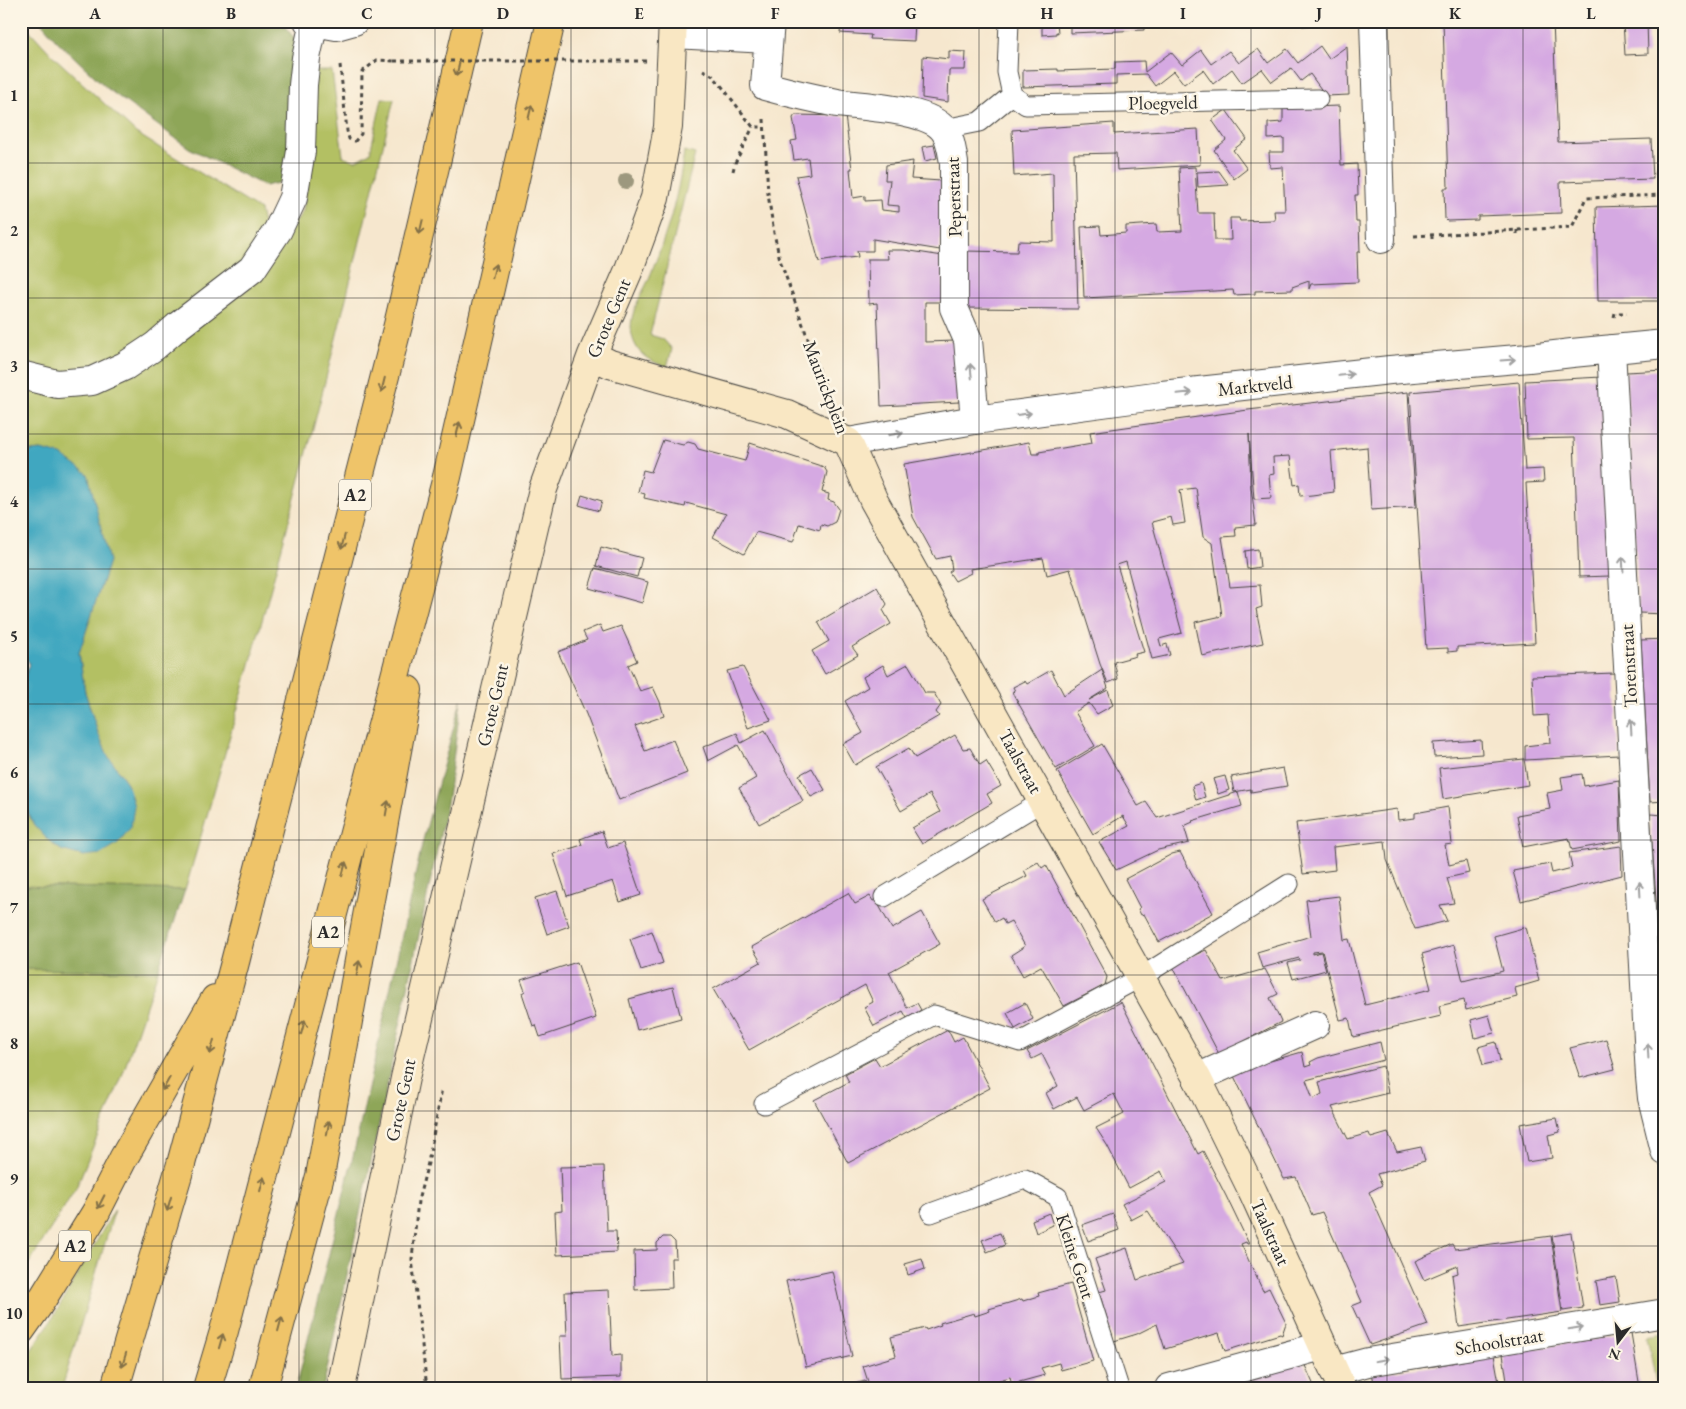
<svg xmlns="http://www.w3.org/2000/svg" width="1686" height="1409" font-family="'EB Garamond',serif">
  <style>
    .green { fill: #b3c063; stroke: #6f7647 }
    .forest { fill: #8ea659; stroke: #5c6842 }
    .water { fill: #40a7c0; stroke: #366976 }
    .building { fill: #d5a9e2 }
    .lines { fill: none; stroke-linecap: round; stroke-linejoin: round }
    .lane-casing { stroke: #494743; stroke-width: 21 }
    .street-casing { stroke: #494743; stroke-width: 30 }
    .secondary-casing { stroke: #494743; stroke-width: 30 }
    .highway-casing { stroke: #494743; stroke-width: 30 }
    .path { stroke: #494743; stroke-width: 3; stroke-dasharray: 4 4; stroke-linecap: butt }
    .lane { stroke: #fff; stroke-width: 19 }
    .street { stroke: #fff; stroke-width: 28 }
    .secondary { stroke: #f9e7c3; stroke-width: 28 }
    .highway { stroke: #efc469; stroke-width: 28 }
    .path-bridge { stroke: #494743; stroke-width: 3; stroke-dasharray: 4 4; stroke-linecap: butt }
    .tree { fill: #9d987e }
    .oneway { stroke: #837047 }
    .oneway2 { stroke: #a0a0a0 }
    .grid { fill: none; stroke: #2b2b2b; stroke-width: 1; stroke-opacity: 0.55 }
    .labels { text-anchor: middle; stroke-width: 5; stroke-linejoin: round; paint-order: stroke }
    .shield { fill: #fcf5e5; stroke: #6a6863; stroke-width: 1 }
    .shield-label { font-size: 18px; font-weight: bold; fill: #2b2b2b }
    .street-label { font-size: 19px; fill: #2b2b2b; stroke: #fcf5e5 }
    .neatline { fill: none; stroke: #2b2b2b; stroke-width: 2 }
    .grid-label { font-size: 16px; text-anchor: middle; font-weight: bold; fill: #2b2b2b }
  </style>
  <rect width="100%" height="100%" fill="#fcf5e5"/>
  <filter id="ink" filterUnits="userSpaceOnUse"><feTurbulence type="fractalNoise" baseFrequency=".02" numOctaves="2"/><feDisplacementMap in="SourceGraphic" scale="10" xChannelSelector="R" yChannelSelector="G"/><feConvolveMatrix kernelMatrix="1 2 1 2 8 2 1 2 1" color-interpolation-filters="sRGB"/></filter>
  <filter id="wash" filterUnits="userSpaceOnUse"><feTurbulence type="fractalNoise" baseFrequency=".0096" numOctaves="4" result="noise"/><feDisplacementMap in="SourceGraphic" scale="20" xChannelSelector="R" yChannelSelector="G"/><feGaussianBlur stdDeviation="1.12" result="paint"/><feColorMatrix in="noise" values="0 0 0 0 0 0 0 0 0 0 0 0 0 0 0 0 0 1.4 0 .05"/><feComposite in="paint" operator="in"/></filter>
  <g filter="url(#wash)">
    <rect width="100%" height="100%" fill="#f6e7ce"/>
    <path class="green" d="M21,21L52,55L136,133L260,210L264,228L276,253L303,211L308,179L313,71H332L343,156L355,161L370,153L382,98L394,99C332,364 263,629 185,890L21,886V798L34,825L127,783L108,756L98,733L85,692L79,653L109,561L41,450L21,452Z
      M684,151L695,154L650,335L663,339L672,349L667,367C651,361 639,357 633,339C626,318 640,298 648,281C656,262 663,242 669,223C676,199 681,176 684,151Z
      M21,969L158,971L121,1079L76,1188L21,1276Z
      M115,1209L62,1388H21V1365L51,1321Z
      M1665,1333V1388H1657L1647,1336Z"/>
    <path class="forest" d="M40,21H263L283,24L295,39L293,152L285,176L278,183L265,186L189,148L108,89L57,41Z
      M461,700L448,798L323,1388H296L355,1148L423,840Z
      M21,886L185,890L158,971L21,969Z"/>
    <path class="water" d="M41,450L61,455L88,474L109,561L79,653L85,692L98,733L108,756L127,783L134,806L131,827L118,843L101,854L83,856L61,850L48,840L34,825L21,798V691L29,663L21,650V452Z"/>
    <g id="blocks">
      <path class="building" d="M837,21H915L914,41L870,39L871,35L840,33L841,26H837Z
        M1042,21H1057L1058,33L1056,32V34L1042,35Z
        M1070,21H1144V30L1070,33Z
        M1302,21H1317V25L1302,26Z
        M1443,21H1553L1558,142L1651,139L1653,179L1560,182L1561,213L1478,216V220L1447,221L1445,219L1444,188H1448Z
        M1623,21H1647L1648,54L1625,55Z
        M1320,46L1329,59L1347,46L1349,95L1326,96L1310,74L1301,81L1291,68L1272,82L1262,69L1242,83L1232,69L1213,84L1203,70L1184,84L1174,71L1155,86L1146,74L1116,75V84L1023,87V70L1058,69V71L1115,69V62L1144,61L1145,72L1171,52L1182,65L1201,50L1211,64L1229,51L1239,63L1258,49L1268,63L1287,49L1298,63Z
        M949,51L966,52L965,70H949L948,102L922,98L923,56L949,59Z
        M1339,106L1341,165L1357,164L1358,195H1355L1356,222H1359L1360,252H1357L1358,282L1311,284L1309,289V281L1292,287V290L1255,291V294L1234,295L1233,290L1084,298L1081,227L1100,226L1101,235L1126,233V226L1156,224L1157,232L1182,231L1179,168L1195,167L1198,213H1214L1215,240H1231L1230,218H1239L1240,221L1275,220L1274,211H1285L1283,167L1270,168L1269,152H1284V138L1268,139V123L1283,122V108Z
        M1226,110L1247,139L1233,150L1247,169L1234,179L1214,150L1226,140L1212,120Z
        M795,115L845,116L852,169H850L853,198L865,196V201L881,200L882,210L899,212V206L887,205L890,180H885L886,165L913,161L911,179L941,181L940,250L873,239V251H857L858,257L837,259L819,262L796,176L810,174L808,158L794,160L791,141L797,140L793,118Z
        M1114,123V134L1198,129L1200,165L1117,170L1116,153L1074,154L1078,309L964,308V251L1017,252L1018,241L1054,242L1053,173L1014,176L1012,130Z
        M934,145L937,158L925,161L922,147Z
        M1219,171L1229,185L1198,187L1197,172Z
        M1665,205V301H1598L1596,207Z
        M887,250H904L943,256L944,302H925V342L955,341L959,402L881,406L877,303L869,304L868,259H888Z
        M1665,370V614L1639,613L1626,372Z
        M1602,377L1610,576L1579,577L1574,438L1527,439L1525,381Z
        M1519,382L1525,470L1543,469L1544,482L1526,483L1535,643L1457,647V651L1448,652V648L1426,649L1410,392Z
        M1408,392L1416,507L1371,510L1367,447L1331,451L1334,492L1312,495L1300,496L1299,484L1294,485L1290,456L1273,457L1274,474L1269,475L1271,498L1254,499L1249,434L1251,487L1256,525L1235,527L1236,536L1222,537L1230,587L1260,585L1262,607L1256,609L1263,643L1202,656L1195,622L1222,616L1212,543L1203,537L1196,488L1180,490L1185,523L1173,525L1171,517L1152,522L1182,633L1159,639L1161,646L1167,644L1170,655L1152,659L1126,562L1117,565L1144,652L1135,654L1136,656L1114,662L1118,679L1108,683L1100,664L1070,569L1047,575L1043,558L970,569L971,573L955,581L949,572L952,570L950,556L936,559L913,517L904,464L1029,442L1032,454H1039V452L1092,443L1090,432L1248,410Z
        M663,440L683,445L688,442L695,444L698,449L745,461L750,443L824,467L827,472L822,492L829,494L828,500L834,502L839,509L835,522L827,526L821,524L820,530L799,524L793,542L756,532L744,554L713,537L726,514L686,503L685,507L644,498L645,494L638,492L643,470L651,472Z
        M582,495L602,501L599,511L579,505Z
        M601,547L642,558L637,577L596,566Z
        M1258,549L1260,567L1247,569L1245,551Z
        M595,568L648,582L642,603L589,588Z
        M877,587L887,604L883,610L891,624L852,647L858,655L825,674L812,651L829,641L818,622Z
        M600,625L603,632L621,626L637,661L628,665L640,691L653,687L660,702L664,716L635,726L645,751L673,740L687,773L619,800L586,714L558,652L587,640L583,632Z
        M1665,639V801L1650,802L1641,640Z
        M908,664L925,693H934L941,705L936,712L939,716L855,765L843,744L863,733L845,701L868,687L863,677L883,665L888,675Z
        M743,667L771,720L748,728L727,671Z
        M1051,670L1064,695L1102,670L1108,688L1089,700L1108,690L1113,705L1097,714L1089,703L1075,712L1095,746L1056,769L1012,692L1015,691L1013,687L1025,681L1027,684Z
        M1615,673L1619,755L1525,760V746L1550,743L1548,715L1534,716L1532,676Z
        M765,730L803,801L759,824L739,788L756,778L738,745L708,761L703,747L737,733L741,743Z
        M955,735L963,749L970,748L980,765L986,761L1001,786L987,794L992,803L922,844L912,828L940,812L930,794L901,811L876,767L909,748L915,758Z
        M1481,740L1482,754L1434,757L1433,743Z
        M1102,744L1138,806L1146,802L1157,818L1238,792L1242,806L1192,821L1193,822L1184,826L1189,843L1158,850L1116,870L1099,842L1129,826L1123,816L1093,834L1057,771Z
        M1524,759L1528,785L1443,799L1439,768Z
        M812,768L825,790L811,797L799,775Z
        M1283,768L1287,786L1251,792V789L1234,792L1231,777Z
        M1582,774L1584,786L1619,780L1621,841L1572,850L1569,838L1523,847L1517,815L1550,809L1547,793L1563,790L1561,777Z
        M1225,776L1229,790L1218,794L1213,779Z
        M1201,783L1205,797L1196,800L1192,786Z
        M1448,807L1452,844L1445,845L1449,865L1466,861L1469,873L1447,878L1454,903L1440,905L1447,921L1415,929L1387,860L1385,841L1333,847L1335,870L1303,874L1296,823L1397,809L1398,820L1415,818V813Z
        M1650,814L1665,815V926L1658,927Z
        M602,831L608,848L623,843L641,895L620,902L613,881L567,896L553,854L582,845L580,839Z
        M1621,846L1622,875L1521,901L1513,871L1550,864L1552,873L1572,868L1569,853Z
        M1180,852L1213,913L1159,942L1144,914L1141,915L1138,909L1140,908L1125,879L1172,854Z
        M1038,862L1042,868L1046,865L1107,977L1105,985L1064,1006L1041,966L1023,976L1011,955L1025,946L1011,921L1005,924L1002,918L995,922L982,899L1027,876L1024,870Z
        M557,891L569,926L547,934L535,898Z
        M848,893L855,904L870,896L873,901L876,900L892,929L922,912L940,944L889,972L907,1008L917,1003L921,1010L907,1018L903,1011L874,1026L864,1007L873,1002L865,985L749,1050L713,989L761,962L752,947Z
        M1339,896L1344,940L1349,939L1365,1005L1431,989L1422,954L1454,945L1463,981L1503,971L1494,936L1526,927L1539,981L1515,988L1517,997L1466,1010L1464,1000L1439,1006L1441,1016L1353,1037L1349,1018L1340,1020L1322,951L1313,952V954L1321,952L1326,970L1293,979L1288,963L1300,960L1299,958L1262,968L1257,952L1311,936L1306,900Z
        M652,931L663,963L641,970L630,939Z
        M1660,948H1665V969H1662Z
        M1206,950L1223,981L1265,969L1278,994L1270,998L1281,1022L1219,1054L1172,965Z
        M577,962L596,1018L540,1037L536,1025L533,1026L522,993L525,991L521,980Z
        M673,987L681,1018L637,1030L629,999Z
        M1121,1002L1198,1154L1203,1151L1226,1196L1249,1244H1247L1246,1242L1241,1244L1263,1291L1269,1288L1286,1323L1282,1335L1280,1334L1225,1351L1219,1333L1165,1349L1157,1324L1137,1334L1114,1341L1099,1292L1106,1290L1095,1259L1127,1248L1137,1280L1183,1264L1148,1211L1131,1220L1122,1204L1166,1182L1161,1171L1129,1188L1107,1145L1096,1128L1124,1114L1114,1094L1084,1110L1077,1097L1054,1109L1046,1093L1058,1086L1042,1054L1032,1059L1027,1051Z
        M1025,1003L1033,1019L1015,1029L1007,1013Z
        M1489,1015L1494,1033L1475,1038L1471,1020Z
        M948,1030L954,1042L963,1037L990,1088L848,1163L814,1100L849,1082L845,1074L875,1058L880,1066Z
        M1606,1039L1615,1069L1580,1078L1570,1048Z
        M1380,1042L1384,1060L1306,1080L1313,1099L1322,1094L1319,1082L1383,1066L1388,1093L1332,1107L1348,1139L1369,1133L1371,1138L1388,1133L1397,1152L1421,1147L1425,1161L1377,1174L1382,1185L1369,1192L1428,1325L1370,1345L1352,1306L1362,1302L1322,1212L1312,1215L1296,1177L1284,1179L1232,1072L1302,1052L1305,1067L1311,1065L1310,1062L1318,1058Z
        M1496,1042L1500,1061L1483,1065L1478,1047Z
        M1557,1118L1560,1132L1548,1135L1552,1158L1527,1162L1520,1124Z
        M604,1166L607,1231H616L617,1252L557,1255L555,1212L562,1211L560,1167Z
        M1049,1213L1053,1225L1036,1233L1032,1220Z
        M1113,1214L1119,1230L1088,1241L1082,1225Z
        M1000,1233L1005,1245L987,1252L982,1240Z
        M1571,1233L1583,1308L1563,1311L1552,1236Z
        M1551,1236L1562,1312L1459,1327L1452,1275L1458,1273L1457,1266L1424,1280L1415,1261L1452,1244L1455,1249Z
        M663,1237H670L675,1242L676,1258H671L672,1288L635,1290L634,1251L657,1250V1243Z
        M922,1259L925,1269L908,1275L905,1264Z
        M832,1271L852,1356L806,1367L786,1281Z
        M1616,1277L1620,1302L1600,1305L1596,1281Z
        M1071,1284L1093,1361L1061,1370L1059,1363L1041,1368L1045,1375L1012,1384L1010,1377L993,1382L994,1388H870L863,1366L896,1356L891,1337L925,1328L926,1330L941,1325L940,1323L974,1313L975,1316L990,1311L989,1309L1022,1299L1023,1301L1039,1296L1038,1293Z
        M609,1290L612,1356L621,1355V1377L562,1379L560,1336H567L565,1292Z
        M1631,1333L1640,1388H1605V1382L1585,1386V1388H1508L1503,1354Z
        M1494,1355L1500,1388H1375L1371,1374L1435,1366Z
        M1303,1361L1315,1388H1220Z
        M865,1381L867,1388H844V1387Z"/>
    </g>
  </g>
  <g filter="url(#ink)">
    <use href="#blocks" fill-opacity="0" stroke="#494743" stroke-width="1"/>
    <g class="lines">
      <g class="lane-casing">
        <path id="lane" d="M1009,21L1007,72L1012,95L1026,105L1318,99
          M944,129L979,122L1012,95
          M884,897L1043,801
          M1645,982H1665
          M764,1104L934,1015L1020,1042L1141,977L1289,884
          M931,1213L1025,1179L1058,1197L1119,1388"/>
      </g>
      <g class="street-casing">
        <path id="street" d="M308,21L336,26L354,21
          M770,21L765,86C789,93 813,98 837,103C863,107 928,108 944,130C951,139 952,152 954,163V308L968,340L975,420
          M1374,21L1381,239
          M673,34L768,39
          M1611,349L1650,1077L1652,1098L1665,1151
          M21,375L57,384L92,381L125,366L155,346L178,326L252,269L278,230L293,198L301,151L303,85L306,58L314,22
          M848,442L975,420L1162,395L1390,370L1529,358L1572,353L1665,344
          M1197,1078L1315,1025
          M1334,1371L1368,1362L1665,1313
          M1169,1388L1322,1346"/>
      </g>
      <g class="secondary-casing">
        <path id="secondary" d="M592,355L610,364L787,414L848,442L874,501L1197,1078L1253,1192L1342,1388
          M341,1388L405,1078L543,489L592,355L628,272L655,198L668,127L673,21"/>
      </g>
      <g class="highway-casing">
        <path id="highway" d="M21,1330L38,1306L96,1212L123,1159L215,999
          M115,1388L181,1164L234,966L398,325L469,21
          M207,1388L224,1331L447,477L551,21
          M263,1388L320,1176L408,690"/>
      </g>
      <path class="path" d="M340,65L347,131L349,139L355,141L361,134L362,72L377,60L394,61
        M703,70L713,76L720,84L753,127H763
        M764,119L768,194L774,233L780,260L829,398
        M733,171L735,163L753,127
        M1517,230V236
        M1432,235V243
        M1414,236L1572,227L1586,198L1665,195
        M1614,317L1615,313H1627
        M427,1388L412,1259L418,1201L428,1163L442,1088"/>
      <use href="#lane" class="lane"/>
      <use href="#street" class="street"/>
      <use href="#secondary" class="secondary"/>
      <use href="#highway" class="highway"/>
      <path class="path-bridge" d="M394,61H649"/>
    </g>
    <circle class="tree" cx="626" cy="181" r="8"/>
    <defs><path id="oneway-shaft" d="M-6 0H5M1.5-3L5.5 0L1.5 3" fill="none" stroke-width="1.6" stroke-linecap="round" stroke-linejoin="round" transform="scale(1.25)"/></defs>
    <g class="oneway">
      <use href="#oneway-shaft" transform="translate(458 69) rotate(103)"/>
      <use href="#oneway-shaft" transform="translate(530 112) rotate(-77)"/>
      <use href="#oneway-shaft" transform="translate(421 227) rotate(103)"/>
      <use href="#oneway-shaft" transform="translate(494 271) rotate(-77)"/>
      <use href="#oneway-shaft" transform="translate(383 385) rotate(104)"/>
      <use href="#oneway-shaft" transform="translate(458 429) rotate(-77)"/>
      <use href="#oneway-shaft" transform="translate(343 542) rotate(104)"/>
      <use href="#oneway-shaft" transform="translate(387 808) rotate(-80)"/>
      <use href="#oneway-shaft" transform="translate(344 869) rotate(-75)"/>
      <use href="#oneway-shaft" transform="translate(358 968) rotate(-80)"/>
      <use href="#oneway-shaft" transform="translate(303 1027) rotate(-75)"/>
      <use href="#oneway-shaft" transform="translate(212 1047) rotate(105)"/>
      <use href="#oneway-shaft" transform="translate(166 1084) rotate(120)"/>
      <use href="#oneway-shaft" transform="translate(328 1128) rotate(-80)"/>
      <use href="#oneway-shaft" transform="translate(262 1184) rotate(-75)"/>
      <use href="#oneway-shaft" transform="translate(101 1202) rotate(117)"/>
      <use href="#oneway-shaft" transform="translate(169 1204) rotate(106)"/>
      <use href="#oneway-shaft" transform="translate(280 1324) rotate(-75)"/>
      <use href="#oneway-shaft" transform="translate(221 1341) rotate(-74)"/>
      <use href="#oneway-shaft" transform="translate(124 1360) rotate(107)"/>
    </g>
    <g class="oneway2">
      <use href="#oneway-shaft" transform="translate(1508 360) rotate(-4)"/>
      <use href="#oneway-shaft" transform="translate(971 371) rotate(-96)"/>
      <use href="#oneway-shaft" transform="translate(1346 375) rotate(-6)"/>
      <use href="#oneway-shaft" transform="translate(1185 393) rotate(-6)"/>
      <use href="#oneway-shaft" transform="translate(1024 414) rotate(-7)"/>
      <use href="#oneway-shaft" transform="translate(896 434) rotate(-10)"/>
      <use href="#oneway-shaft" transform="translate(1623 564) rotate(-93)"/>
      <use href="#oneway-shaft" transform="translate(1631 727) rotate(-93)"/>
      <use href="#oneway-shaft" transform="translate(1640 889) rotate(-93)"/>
      <use href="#oneway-shaft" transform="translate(1648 1051) rotate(-93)"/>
      <use href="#oneway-shaft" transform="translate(1576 1328) rotate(-9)"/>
      <use href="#oneway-shaft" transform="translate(1382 1360) rotate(-9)"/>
    </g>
  </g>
  <path class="grid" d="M163,21V1388M299,21V1388M435,21V1388M571,21V1388M707,21V1388M843,21V1388M979,21V1388M1115,21V1388M1251,21V1388M1387,21V1388M1523,21V1388M21,163H1665M21,298H1665M21,434H1665M21,569H1665M21,704H1665M21,840H1665M21,975H1665M21,1111H1665M21,1246H1665"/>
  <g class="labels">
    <g class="shield">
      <rect x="339" y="479.5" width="32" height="31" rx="4"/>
      <rect x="312" y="916.5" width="32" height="31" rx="4"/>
      <rect x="59" y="1230.5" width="32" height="31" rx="4"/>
    </g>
    <g class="shield-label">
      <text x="355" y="501">A2</text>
      <text x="328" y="938">A2</text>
      <text x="75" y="1252">A2</text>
    </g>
    <g class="street-label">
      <text transform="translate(1163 102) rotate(-1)" y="7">Ploegveld</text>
      <text transform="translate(953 197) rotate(-92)" y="7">Peperstraat</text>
      <text transform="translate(608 318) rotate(-67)" y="7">Grote Gent</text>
      <text transform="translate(1255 385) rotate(-6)" y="7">Marktveld</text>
      <text transform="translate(827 387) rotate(69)" y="7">Maurickplein</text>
      <text transform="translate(1628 666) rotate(-93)" y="7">Torenstraat</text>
      <text transform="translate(492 705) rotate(-77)" y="7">Grote Gent</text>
      <text transform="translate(1021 761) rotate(61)" y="7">Taalstraat</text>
      <text transform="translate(400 1100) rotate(-78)" y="7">Grote Gent</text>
      <text transform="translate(1271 1232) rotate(66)" y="7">Taalstraat</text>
      <text transform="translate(1076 1256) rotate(72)" y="7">Kleine Gent</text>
      <text transform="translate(1499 1341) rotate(-9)" y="7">Schoolstraat</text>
    </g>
  </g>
  <rect width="1686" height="1409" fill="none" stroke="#fcf5e5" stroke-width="55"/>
  <g transform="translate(1618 1342) rotate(196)" stroke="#fcf5e5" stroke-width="4" paint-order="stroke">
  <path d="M0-4L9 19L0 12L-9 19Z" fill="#2b2b2b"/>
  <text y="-8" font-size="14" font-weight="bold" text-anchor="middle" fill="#2b2b2b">N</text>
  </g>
  <rect x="28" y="28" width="1630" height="1354" class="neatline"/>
  <g class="grid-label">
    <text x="95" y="19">A</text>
    <text x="231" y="19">B</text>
    <text x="367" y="19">C</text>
    <text x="503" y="19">D</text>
    <text x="639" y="19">E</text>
    <text x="775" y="19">F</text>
    <text x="911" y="19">G</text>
    <text x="1047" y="19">H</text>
    <text x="1183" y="19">I</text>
    <text x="1319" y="19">J</text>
    <text x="1455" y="19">K</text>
    <text x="1591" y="19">L</text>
    <text x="14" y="101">1</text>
    <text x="14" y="236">2</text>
    <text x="14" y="372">3</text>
    <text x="14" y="507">4</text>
    <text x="14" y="642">5</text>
    <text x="14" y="778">6</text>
    <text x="14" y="913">7</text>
    <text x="14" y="1049">8</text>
    <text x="14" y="1184">9</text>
    <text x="14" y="1319">10</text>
  </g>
</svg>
